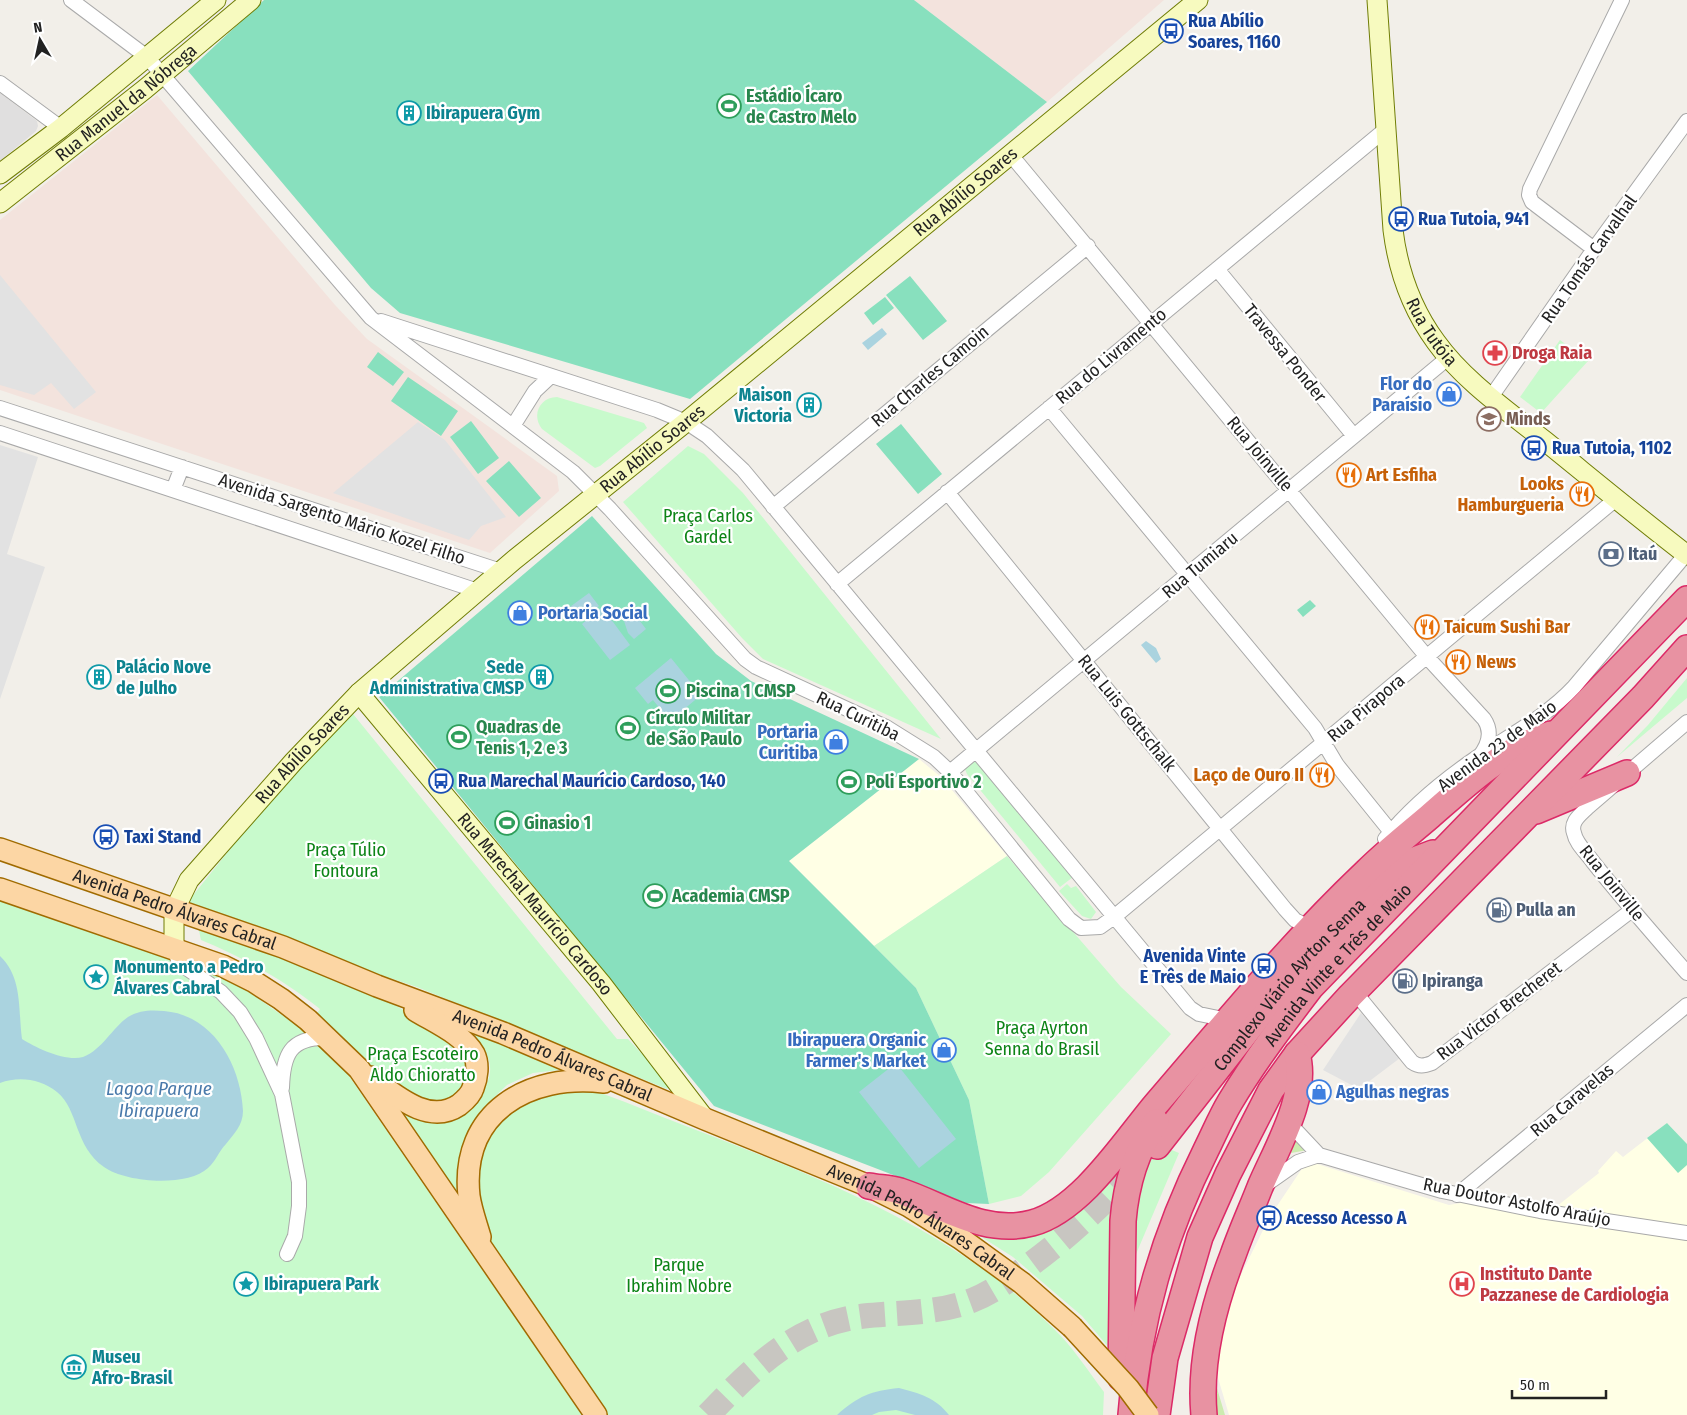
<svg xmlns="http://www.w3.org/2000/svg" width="1687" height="1415" font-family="'Fira Sans Condensed',sans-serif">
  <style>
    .residential { fill: #e0dfdf }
    .education { fill: #ffffe5 }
    .military { fill: #f3e3dd }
    .grass { fill: #cdebb0 }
    .park { fill: #c8facc }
    .pitch { fill: #88e0be }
    .parking { fill: #e2e2e2 }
    .water { fill: #aad3df }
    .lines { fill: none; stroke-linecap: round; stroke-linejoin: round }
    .highway-tunnel { stroke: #c8c6c1; stroke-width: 25; stroke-dasharray: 25 12; stroke-linecap: butt }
    .street-casing { stroke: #a9a9a9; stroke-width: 16 }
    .secondary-casing { stroke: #707d05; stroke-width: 21 }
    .primary-casing { stroke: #a06b00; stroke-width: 24 }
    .highway-casing { stroke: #dc2a67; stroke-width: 28 }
    .street { stroke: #fff; stroke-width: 14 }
    .secondary { stroke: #f7fabf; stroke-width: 19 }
    .primary { stroke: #fcd6a4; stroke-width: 21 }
    .highway { stroke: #e892a2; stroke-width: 25 }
    .primary-bridge-casing { stroke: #a06b00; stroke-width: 24; stroke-linecap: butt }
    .primary-bridge { stroke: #fcd6a4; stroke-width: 21 }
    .labels { text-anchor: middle; stroke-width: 4.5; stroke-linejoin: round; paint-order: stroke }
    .transit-label { font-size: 18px; font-weight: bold; fill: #164399; stroke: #fff; text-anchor: start }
    .leisure-label { font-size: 18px; font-weight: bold; fill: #27864d; stroke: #fff; text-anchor: start }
    .street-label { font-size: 18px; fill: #222; stroke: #fff }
    .culture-label { font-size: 18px; font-weight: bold; fill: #0d838f; stroke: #fff; text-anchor: start }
    .health-label { font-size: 18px; font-weight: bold; fill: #be3a42; stroke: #fff; text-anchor: start }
    .shop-label { font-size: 18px; font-weight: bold; fill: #366cbe; stroke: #fff; text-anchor: end }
    .education-label { font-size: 18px; font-weight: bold; fill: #785e54; stroke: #fff; text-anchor: start }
    .food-label { font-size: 18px; font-weight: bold; fill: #c56008; stroke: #fff; text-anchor: start }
    .park-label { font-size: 18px; fill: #0c8416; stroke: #fff }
    .service-label { font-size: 18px; font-weight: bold; fill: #4e5e75; stroke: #fff; text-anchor: start }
    .water-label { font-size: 19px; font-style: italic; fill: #4a7aab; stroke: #fff }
  </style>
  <rect width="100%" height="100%" fill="#f2efe9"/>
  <path class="residential" d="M0,93L37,121L38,126L36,131L0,161Z"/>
  <path class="education" d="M919,759L941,777L1007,856L874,946L789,861Z
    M1667,1123L1687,1144V1415H1229L1216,1371L1224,1309L1269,1218L1301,1170L1310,1165L1317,1164L1449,1205L1478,1200L1552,1210L1599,1173L1598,1171L1616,1151L1623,1157Z"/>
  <path class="military" d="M914,0H1164L1047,102Z
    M157,95L335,305L367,339L557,476L559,491L490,553L0,390V220Z"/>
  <path class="grass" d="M1294,1134L1308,1150L1291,1153Z
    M1213,1375L1225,1415H1214Z"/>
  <path class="park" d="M1560,340L1588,361L1541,413L1520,397Z
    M557,397L644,423L647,428L600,466L595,468L542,429C531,415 540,397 557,397Z
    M688,446L704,454L743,493L941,739L763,659L742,638L623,502Z
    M1687,678V698L1617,757L1648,725Z
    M349,709L617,1039H628L642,1054L646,1051L671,1084L667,1089L417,987L182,909L296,767Z
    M969,761L976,762L1073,877L1060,887L967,774L964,767Z
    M1007,856L1121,987L1171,1034L1049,1172L1021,1196L989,1204L969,1100L916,988L874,946Z
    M1067,884L1071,888L1076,886L1096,912L1091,919L1082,916L1059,891Z
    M0,898L207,970L247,991L302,1029L324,1047L347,1073L582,1415H0Z
    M198,926L370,990L443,1034L469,1056V1086L443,1107L404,1095L312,1020L320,1009C283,979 244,958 201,940Z
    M471,1031L559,1070L533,1073L507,1085L481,1110L464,1142L458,1195L398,1106L468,1109C496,1080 498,1062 471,1031Z
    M590,1089L625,1102C774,1162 938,1213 1054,1329C1073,1347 1088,1371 1104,1392L1103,1415H603L496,1255L485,1232L479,1202L480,1158L489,1138L501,1119L541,1093Z
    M1148,1140L1179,1153L1125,1280L1111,1350L1082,1316L1013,1257L980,1236H1001Z"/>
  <path class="pitch" d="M264,0H914L1047,102L690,399L400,313L371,288L188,71Z
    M910,276L947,321L923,340L886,295Z
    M885,297L894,308L873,325L864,313Z
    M378,352L404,372L393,386L367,367Z
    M408,377L458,411L441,436L391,401Z
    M471,421L499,458L478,474L450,437Z
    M901,424L942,474L918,494L876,444Z
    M509,461L541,498L519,517L486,481Z
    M592,516L716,654L751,681L919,759L789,861L916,988L969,1100L989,1204L966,1203L714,1106L379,697Z
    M1310,600L1316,606L1303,617L1297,610Z
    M1667,1123L1687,1144V1165L1678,1173L1647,1138Z"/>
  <path class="parking" d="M0,275L96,392L74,409L51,383L34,395L0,385Z
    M418,422L445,440L506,517L481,526L469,540L333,493Z
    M0,445L38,457L7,554L45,567L0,699Z
    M1361,1013L1400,1058L1359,1089L1323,1070Z"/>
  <path class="water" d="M882,328L887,334L868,350L862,343Z
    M589,593L599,606L578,622L567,609Z
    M602,607L630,645L610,660L582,624Z
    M636,616L646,629L634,639L628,633L624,621Z
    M1146,641L1156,648L1161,659L1156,663L1141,645Z
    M671,658L701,695L670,721L653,700L648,704L635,688Z
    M0,956C23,978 18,1010 22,1039C36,1048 66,1062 83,1057C102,1050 112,1028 128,1017C140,1010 151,1010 164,1011C214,1015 241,1066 243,1111C243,1125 234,1134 226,1144C219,1151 216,1161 208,1168C188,1187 126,1183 104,1167C74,1146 79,1110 57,1092C41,1079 19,1076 0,1083Z
    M896,1063L956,1139L919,1168L859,1092Z
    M899,1388C919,1393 936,1398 949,1415H915L896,1410L879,1412L872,1415H837C858,1396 871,1391 899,1388Z"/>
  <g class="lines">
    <path class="highway-tunnel" d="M708,1415C752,1369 796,1324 864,1316C900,1312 938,1314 973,1300C991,1293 1009,1280 1024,1269C1066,1239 1102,1205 1137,1168"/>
    <g class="street-casing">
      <path id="street" d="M71,0L147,57L371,318L573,472L610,509L745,659L756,667L886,727L934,757L950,772L1069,919L1081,928L1100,927L1114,917L1616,499
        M0,83L61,128
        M1011,155L1427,657L1484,719C1493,732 1488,746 1479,757
        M1594,249L1532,202L1529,195L1530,189L1622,0
        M1217,269L1354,436
        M381,321L657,410L686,422L707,436L743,470L1190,1008L1199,1014L1228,1020
        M1491,397L1594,249L1687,121
        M0,408L501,571
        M1049,408L1315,728L1337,765L1391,832
        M513,426L535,391L551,376
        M0,433L478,591
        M173,490L182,467
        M947,492L1285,909L1295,920L1310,928
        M773,507L1088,246
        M837,584L1386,129
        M1687,722L1587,808C1580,815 1570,822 1574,833C1576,844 1587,853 1593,862C1623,900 1655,936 1687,973
        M950,772L1449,357
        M1385,839C1411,807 1445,779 1479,756C1512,734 1547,716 1574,687L1687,553
        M174,948L179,963L221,992L240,1012L256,1038L282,1094L299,1182V1206L295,1236L287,1254
        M1354,991L1412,1062C1419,1067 1424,1066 1432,1063L1632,910
        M282,1088C283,1055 290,1037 327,1038
        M1288,1122L1319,1155L1442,1191L1540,1211L1687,1233
        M1264,1186L1298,1162L1319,1155
        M1457,1195L1687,1005"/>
    </g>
    <g class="secondary-casing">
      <g id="secondary">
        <path id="s1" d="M1377,0L1393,230C1398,270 1411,308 1436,342C1464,381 1508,411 1545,441C1592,479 1639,518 1687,555"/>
        <path d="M0,174L61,128L216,0"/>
        <path id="s2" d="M0,203L145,89L251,0"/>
        <path id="s3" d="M359,693L601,983L705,1119"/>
        <path id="s4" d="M174,948V911L189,880L294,761L359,693L514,560L686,422L1198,0"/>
      </g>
    </g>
    <g class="primary-casing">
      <g id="primary">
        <path id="s5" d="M0,849L283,947L377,986L503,1033L705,1119L869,1186L909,1206L960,1238L1022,1283L1072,1327"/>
        <path d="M0,889L223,966L253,981L281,999L308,1020L359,1069L596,1415"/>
        <path d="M370,1077C394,1094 428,1126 459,1105C464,1101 471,1095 473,1088C477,1078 479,1064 474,1054C463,1034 434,1022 415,1010"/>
        <path d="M480,1237C476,1223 471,1210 469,1196C460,1112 529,1073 604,1082"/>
      </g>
    </g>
    <g class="highway-casing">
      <g id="highway">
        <path d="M1536,811L1627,773"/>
        <path id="s6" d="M1157,1146L1302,961L1385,880L1412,861L1433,853"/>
        <path d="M869,1186C879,1188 890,1188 900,1191C943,1205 984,1236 1032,1223C1081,1210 1124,1142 1156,1104C1224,1025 1290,944 1366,872C1386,852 1409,834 1430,816C1468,783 1502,750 1551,734"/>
        <path d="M1121,1378L1123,1221C1126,1185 1135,1152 1156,1122"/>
        <path id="s7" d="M1131,1415C1139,1319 1163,1236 1206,1150C1214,1134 1221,1117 1230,1102C1254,1062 1282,1025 1311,987L1687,599"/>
        <path d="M1157,1415L1165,1358L1200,1237L1228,1174L1271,1090L1297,1054L1350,996L1643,697L1687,648"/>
        <path d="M1204,1415C1199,1361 1214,1304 1233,1255C1241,1232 1251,1210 1260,1187C1276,1149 1309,1096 1297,1054"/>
      </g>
    </g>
    <use href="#street" class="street"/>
    <use href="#secondary" class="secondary"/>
    <use href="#primary" class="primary"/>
    <use href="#highway" class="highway"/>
    <g class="primary-bridge-casing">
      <path id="primary-bridge" d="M1072,1327L1128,1388L1148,1415"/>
    </g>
    <use href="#primary-bridge" class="primary-bridge"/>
  </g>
  <defs>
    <g id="bus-ring" transform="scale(1.25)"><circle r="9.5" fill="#fff" stroke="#1a4fb4" stroke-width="1.5"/><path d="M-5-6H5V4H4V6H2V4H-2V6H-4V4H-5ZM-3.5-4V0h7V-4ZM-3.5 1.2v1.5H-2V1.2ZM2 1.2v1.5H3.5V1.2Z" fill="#1a4fb4"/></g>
    <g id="stadium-ring" transform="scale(1.25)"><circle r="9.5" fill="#fff" stroke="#2e9e5b" stroke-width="1.5"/><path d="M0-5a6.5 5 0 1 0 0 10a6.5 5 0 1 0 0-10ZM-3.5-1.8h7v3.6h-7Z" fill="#2e9e5b"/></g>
    <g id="building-ring" transform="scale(1.25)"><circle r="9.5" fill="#fff" stroke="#0f9aa8" stroke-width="1.5"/><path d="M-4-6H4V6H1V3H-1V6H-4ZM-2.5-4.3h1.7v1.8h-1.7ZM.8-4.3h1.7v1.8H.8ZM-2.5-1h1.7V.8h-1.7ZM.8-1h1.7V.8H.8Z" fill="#0f9aa8"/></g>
    <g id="pharmacy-ring" transform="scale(1.25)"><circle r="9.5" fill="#fff" stroke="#e0444e" stroke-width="1.5"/><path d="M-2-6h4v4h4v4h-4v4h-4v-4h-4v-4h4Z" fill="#e0444e"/></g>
    <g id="shop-ring" transform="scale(1.25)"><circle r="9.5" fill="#fff" stroke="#3f7fe0" stroke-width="1.5"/><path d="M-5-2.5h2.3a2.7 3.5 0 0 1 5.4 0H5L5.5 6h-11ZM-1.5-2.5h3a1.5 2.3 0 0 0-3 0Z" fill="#3f7fe0"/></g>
    <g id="school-ring" transform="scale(1.25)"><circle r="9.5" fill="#fff" stroke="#8d6e63" stroke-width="1.5"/><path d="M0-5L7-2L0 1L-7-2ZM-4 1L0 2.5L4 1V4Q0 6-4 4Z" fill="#8d6e63"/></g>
    <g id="restaurant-ring" transform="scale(1.25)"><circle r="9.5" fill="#fff" stroke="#e8710a" stroke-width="1.5"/><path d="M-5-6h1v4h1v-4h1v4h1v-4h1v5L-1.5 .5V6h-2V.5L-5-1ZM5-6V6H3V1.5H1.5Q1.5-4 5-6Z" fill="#e8710a"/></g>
    <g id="bank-ring" transform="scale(1.25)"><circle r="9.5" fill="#fff" stroke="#5c6f8a" stroke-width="1.5"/><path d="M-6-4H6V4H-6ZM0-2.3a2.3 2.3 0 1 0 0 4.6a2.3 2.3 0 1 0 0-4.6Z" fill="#5c6f8a"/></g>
    <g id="fuel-ring" transform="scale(1.25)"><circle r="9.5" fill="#fff" stroke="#5c6f8a" stroke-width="1.5"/><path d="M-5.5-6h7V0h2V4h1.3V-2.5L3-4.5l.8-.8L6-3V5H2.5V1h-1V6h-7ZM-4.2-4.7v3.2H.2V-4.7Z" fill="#5c6f8a"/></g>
    <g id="sight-ring" transform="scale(1.25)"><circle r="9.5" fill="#fff" stroke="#0f9aa8" stroke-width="1.5"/><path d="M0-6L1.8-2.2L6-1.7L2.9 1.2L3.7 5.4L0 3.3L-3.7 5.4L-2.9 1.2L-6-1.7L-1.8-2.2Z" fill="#0f9aa8"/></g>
    <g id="hospital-ring" transform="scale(1.25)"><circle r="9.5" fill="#fff" stroke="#e0444e" stroke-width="1.5"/><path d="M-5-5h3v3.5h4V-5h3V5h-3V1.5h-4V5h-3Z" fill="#e0444e"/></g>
    <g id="museum-ring" transform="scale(1.25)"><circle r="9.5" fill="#fff" stroke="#0f9aa8" stroke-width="1.5"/><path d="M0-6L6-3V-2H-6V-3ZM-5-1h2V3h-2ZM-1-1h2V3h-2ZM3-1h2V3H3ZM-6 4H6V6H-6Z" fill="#0f9aa8"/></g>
  </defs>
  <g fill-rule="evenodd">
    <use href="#bus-ring" x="1171" y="31"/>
    <use href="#stadium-ring" x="729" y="106"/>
    <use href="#building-ring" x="409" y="113"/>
    <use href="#bus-ring" x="1401" y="219"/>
    <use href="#pharmacy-ring" x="1495" y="353"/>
    <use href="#shop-ring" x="1449" y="394"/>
    <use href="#building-ring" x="809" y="405"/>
    <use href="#school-ring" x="1489" y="419"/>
    <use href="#bus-ring" x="1534" y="448"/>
    <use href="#restaurant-ring" x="1349" y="475"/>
    <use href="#restaurant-ring" x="1582" y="494"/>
    <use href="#bank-ring" x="1611" y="554"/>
    <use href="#shop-ring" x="520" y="613"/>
    <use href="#restaurant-ring" x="1427" y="627"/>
    <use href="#restaurant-ring" x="1458" y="662"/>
    <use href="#building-ring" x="99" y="677"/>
    <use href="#building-ring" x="541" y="677"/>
    <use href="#stadium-ring" x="668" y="691"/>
    <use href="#stadium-ring" x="628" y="728"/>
    <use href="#stadium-ring" x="459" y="737"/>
    <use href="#shop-ring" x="836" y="742"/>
    <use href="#restaurant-ring" x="1322" y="775"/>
    <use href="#bus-ring" x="441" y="781"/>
    <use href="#stadium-ring" x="849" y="782"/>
    <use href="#stadium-ring" x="507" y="823"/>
    <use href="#bus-ring" x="106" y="837"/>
    <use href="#stadium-ring" x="655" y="896"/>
    <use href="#fuel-ring" x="1499" y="910"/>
    <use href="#bus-ring" x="1264" y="966"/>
    <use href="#sight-ring" x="96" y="977"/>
    <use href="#fuel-ring" x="1405" y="981"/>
    <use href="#shop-ring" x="944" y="1050"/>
    <use href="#shop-ring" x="1319" y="1092"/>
    <use href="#bus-ring" x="1269" y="1218"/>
    <use href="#sight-ring" x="246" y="1284"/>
    <use href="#hospital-ring" x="1462" y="1284"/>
    <use href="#museum-ring" x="74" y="1367"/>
  </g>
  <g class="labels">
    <g class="transit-label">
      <text x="1188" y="27">Rua Abílio<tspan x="1188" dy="21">Soares, 1160</tspan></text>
      <text x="1418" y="225">Rua Tutoia, 941</text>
      <text x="1552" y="454">Rua Tutoia, 1102</text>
      <text x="458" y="787">Rua Marechal Maurício Cardoso, 140</text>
      <text x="124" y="843">Taxi Stand</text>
      <text x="1246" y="962" text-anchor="end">Avenida Vinte<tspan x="1246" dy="21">E Três de Maio</tspan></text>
      <text x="1286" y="1224">Acesso Acesso A</text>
    </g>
    <g class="leisure-label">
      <text x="746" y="102">Estádio Ícaro<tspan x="746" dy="21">de Castro Melo</tspan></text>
      <text x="686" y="697">Piscina 1 CMSP</text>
      <text x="646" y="724">Círculo Militar<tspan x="646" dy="21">de São Paulo</tspan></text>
      <text x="476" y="733">Quadras de<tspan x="476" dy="21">Tenis 1, 2 e 3</tspan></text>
      <text x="866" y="788">Poli Esportivo 2</text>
      <text x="524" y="829">Ginasio 1</text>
      <text x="672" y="902">Academia CMSP</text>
    </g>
    <g class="street-label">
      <text dy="6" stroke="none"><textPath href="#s2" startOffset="161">Rua Manuel da Nóbrega</textPath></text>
      <text dy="6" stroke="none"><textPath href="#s4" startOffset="1111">Rua Abílio Soares</textPath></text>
      <text transform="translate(1589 259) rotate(-55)" y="6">Rua Tomás Carvalhal</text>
      <text dy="6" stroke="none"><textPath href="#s1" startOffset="341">Rua Tutóia</textPath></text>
      <text transform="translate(1285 353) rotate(51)" y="6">Travessa Ponder</text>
      <text transform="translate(1111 356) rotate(-40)" y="6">Rua do Livramento</text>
      <text transform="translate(930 376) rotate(-40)" y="6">Rua Charles Camoin</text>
      <text dy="6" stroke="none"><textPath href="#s4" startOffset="706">Rua Abílio Soares</textPath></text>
      <text transform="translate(1260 454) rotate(50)" y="6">Rua Joinville</text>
      <text transform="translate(342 519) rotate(18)" y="6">Avenida Sargento Mário Kozel Filho</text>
      <text transform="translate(1200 565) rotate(-40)" y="6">Rua Tumiaru</text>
      <text transform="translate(1366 708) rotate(-40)" y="6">Rua Pirapora</text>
      <text transform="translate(1127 713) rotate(51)" y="6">Rua Luis Gottschalk</text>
      <text transform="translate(858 716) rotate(26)" y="6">Rua Curitiba</text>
      <text transform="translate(1497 746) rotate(-36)" y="6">Avenida 23 de Maio</text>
      <text dy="6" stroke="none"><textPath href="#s4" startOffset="241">Rua Abílio Soares</textPath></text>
      <text transform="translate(1612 883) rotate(51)" y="6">Rua Joinville</text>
      <text dy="6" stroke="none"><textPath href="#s3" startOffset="275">Rua Marechal Maurício Cardoso</textPath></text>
      <text dy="6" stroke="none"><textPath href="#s5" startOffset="185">Avenida Pedro Álvares Cabral</textPath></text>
      <text dy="6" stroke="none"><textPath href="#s7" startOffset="506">Avenida Vinte e Três de Maio</textPath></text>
      <text dy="6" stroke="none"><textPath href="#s6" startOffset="209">Complexo Viário Ayrton Senna</textPath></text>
      <text transform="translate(1499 1011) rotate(-37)" y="6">Rua Victor Brecheret</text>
      <text dy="6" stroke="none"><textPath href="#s5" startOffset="590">Avenida Pedro Álvares Cabral</textPath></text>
      <text transform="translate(1572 1100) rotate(-40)" y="6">Rua Caravelas</text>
      <text transform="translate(1517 1202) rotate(11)" y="6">Rua Doutor Astolfo Araújo</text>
      <text dy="6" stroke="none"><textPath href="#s5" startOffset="995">Avenida Pedro Álvares Cabral</textPath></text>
    </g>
    <g class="culture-label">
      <text x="426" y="119">Ibirapuera Gym</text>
      <text x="792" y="401" text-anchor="end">Maison<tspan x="792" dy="21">Victoria</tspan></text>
      <text x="116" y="673">Palácio Nove<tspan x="116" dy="21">de Julho</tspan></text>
      <text x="524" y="673" text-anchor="end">Sede<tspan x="524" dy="21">Administrativa CMSP</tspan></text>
      <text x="114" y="973">Monumento a Pedro<tspan x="114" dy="21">Álvares Cabral</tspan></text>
      <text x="264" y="1290">Ibirapuera Park</text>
      <text x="92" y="1363">Museu<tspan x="92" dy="21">Afro-Brasil</tspan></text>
    </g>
    <g class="health-label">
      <text x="1512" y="359">Droga Raia</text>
      <text x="1480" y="1280">Instituto Dante<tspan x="1480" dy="21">Pazzanese de Cardiologia</tspan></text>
    </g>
    <g class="shop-label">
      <text x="1432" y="390">Flor do<tspan x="1432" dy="21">Paraísio</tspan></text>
      <text x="538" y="619" text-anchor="start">Portaria Social</text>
      <text x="818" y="738">Portaria<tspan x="818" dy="21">Curitiba</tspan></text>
      <text x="926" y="1046">Ibirapuera Organic<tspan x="926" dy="21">Farmer's Market</tspan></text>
      <text x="1336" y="1098" text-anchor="start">Agulhas negras</text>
    </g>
    <g class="education-label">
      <text x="1506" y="425">Minds</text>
    </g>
    <g class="food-label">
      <text x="1366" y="481">Art Esfiha</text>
      <text x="1564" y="490" text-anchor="end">Looks<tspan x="1564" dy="21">Hamburgueria</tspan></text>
      <text x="1444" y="633">Taicum Sushi Bar</text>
      <text x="1476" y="668">News</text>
      <text x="1304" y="781" text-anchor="end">Laço de Ouro II</text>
    </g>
    <g class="park-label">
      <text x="708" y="522">Praça Carlos<tspan x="708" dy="21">Gardel</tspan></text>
      <text x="346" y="856">Praça Túlio<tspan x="346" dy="21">Fontoura</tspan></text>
      <text x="1042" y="1034">Praça Ayrton<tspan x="1042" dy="21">Senna do Brasil</tspan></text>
      <text x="423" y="1060">Praça Escoteiro<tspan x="423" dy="21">Aldo Chioratto</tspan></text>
      <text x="679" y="1271">Parque<tspan x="679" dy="21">Ibrahim Nobre</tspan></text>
    </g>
    <g class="service-label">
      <text x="1628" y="560">Itaú</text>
      <text x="1516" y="916">Pulla an</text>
      <text x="1422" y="987">Ipiranga</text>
    </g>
    <g class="water-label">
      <text x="159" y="1095">Lagoa Parque<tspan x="159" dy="22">Ibirapuera</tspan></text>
    </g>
  </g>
  <g transform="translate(40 40) rotate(351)" stroke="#ffffff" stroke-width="4" paint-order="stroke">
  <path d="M0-4L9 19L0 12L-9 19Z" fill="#222222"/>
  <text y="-8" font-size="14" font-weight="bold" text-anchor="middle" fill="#222222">N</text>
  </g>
  <path d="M1512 1390v8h94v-8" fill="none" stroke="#222222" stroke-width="2.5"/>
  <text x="1520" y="1390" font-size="15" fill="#222222" stroke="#ffffff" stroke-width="4" paint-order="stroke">50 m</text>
</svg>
